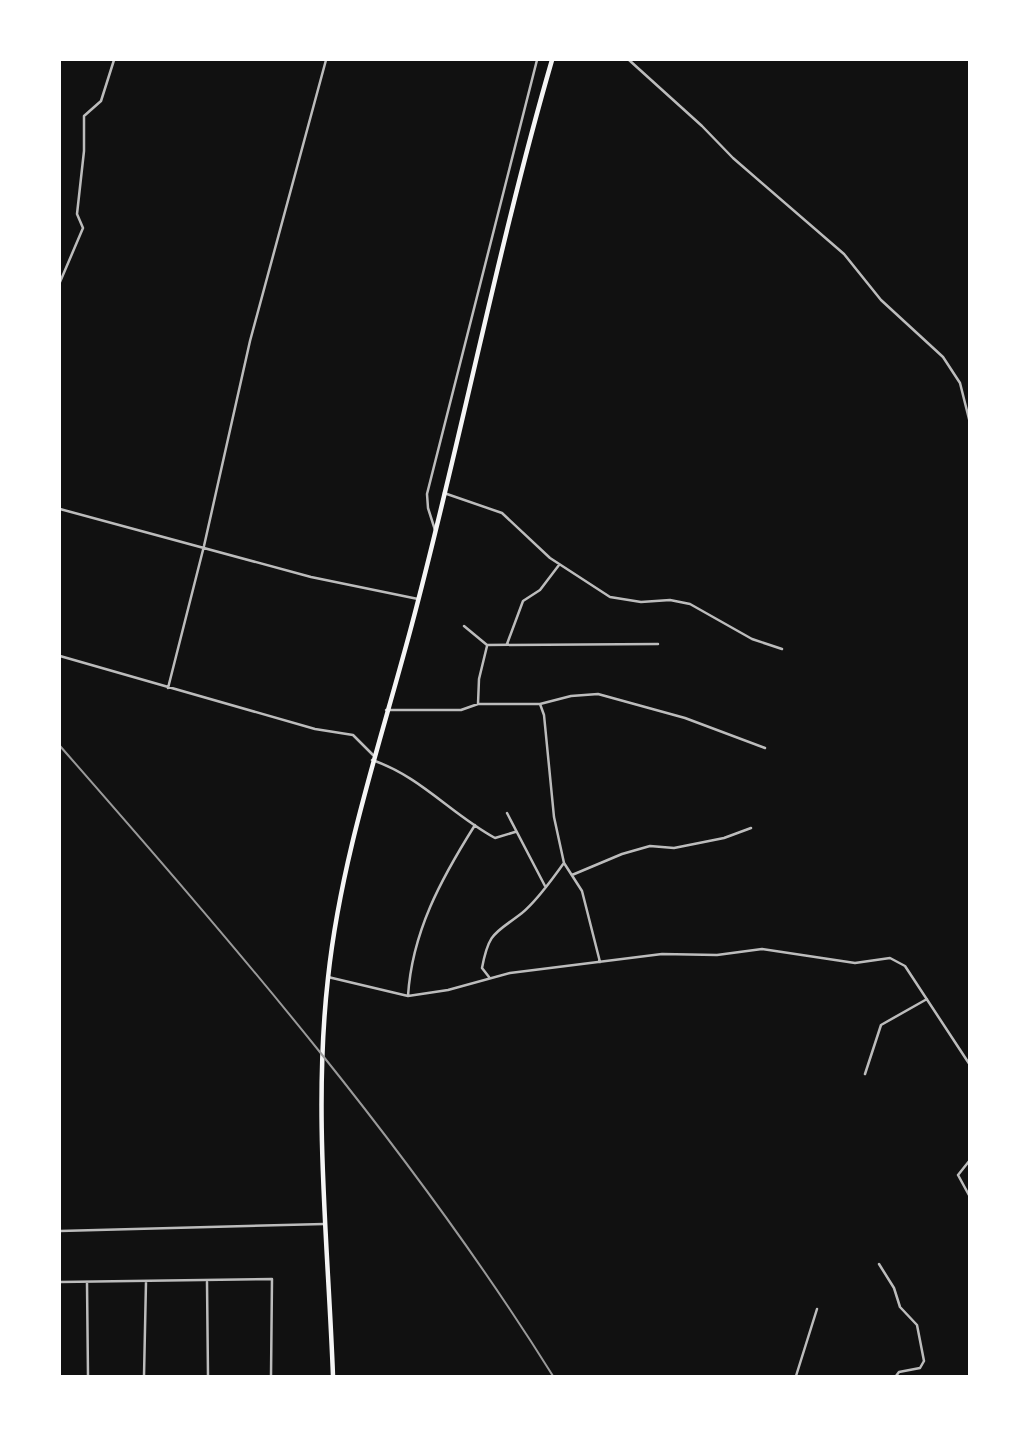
<svg xmlns="http://www.w3.org/2000/svg" width="1029" height="1436" font-family="Arial,sans-serif">
  <style>
    .lines { fill: none; stroke-linecap: round; stroke-linejoin: round }
    .minor { stroke: #bcbcbc; stroke-width: 2.5 }
    .primary { stroke: #f5f5f5; stroke-width: 4.5 }
    .rail { stroke: #9a9a9a; stroke-width: 2 }
  </style>
  <rect width="100%" height="100%" fill="#111"/>
  <g class="lines">
    <path class="minor" d="M629,60L702,126L733,158L844,254L881,300L943,357L960,383L970,423
      M60,282L83,228L77,214L84,151V116L101,101L114,60
      M444,493L502,513L550,558L610,597L641,602L670,600L690,604L752,639L782,649
      M60,509L311,577L418,599
      M435,530L428,508L427,494L537,60
      M464,626L487,645L658,644
      M507,644L523,601L540,590L559,565
      M60,656L315,729L353,735L373,755
      M168,688L204,546L250,341L326,60
      M478,704L479,679L487,646
      M540,704L544,715L554,817L564,863L582,891L600,962
      M386,710H461L478,704H540L571,696L598,694L685,718L765,748
      M372,760C420,776 451,814 495,838L515,832
      M507,813L545,886
      M572,875L622,854L650,846L674,848L724,838L751,828
      M328,977L408,996L448,990L510,973L662,954L717,955L762,949L855,963L890,958L905,966L970,1065
      M489,977L482,968C489,931 495,934 522,913C538,900 552,879 564,863
      M408,996C412,932 441,879 475,825
      M865,1074L881,1025L927,999
      M970,1160L958,1175L970,1197
      M60,1231L324,1224
      M879,1264L894,1288L900,1307L917,1325L924,1361L920,1368L899,1372L896,1376
      M60,1282L272,1279L271,1376
      M207,1282L208,1376
      M87,1283L88,1376
      M144,1376L146,1282
      M796,1376L817,1309"/>
    <path class="primary" d="M333,1376C328,1243 313,1111 328,978C341,857 381,741 412,624C462,436 498,246 552,60"/>
    <path class="rail" d="M60,746C236,947 411,1149 553,1376"/>
  </g>
  <rect width="1029" height="1436" fill="none" stroke="#ffffff" stroke-width="122"/>
</svg>
